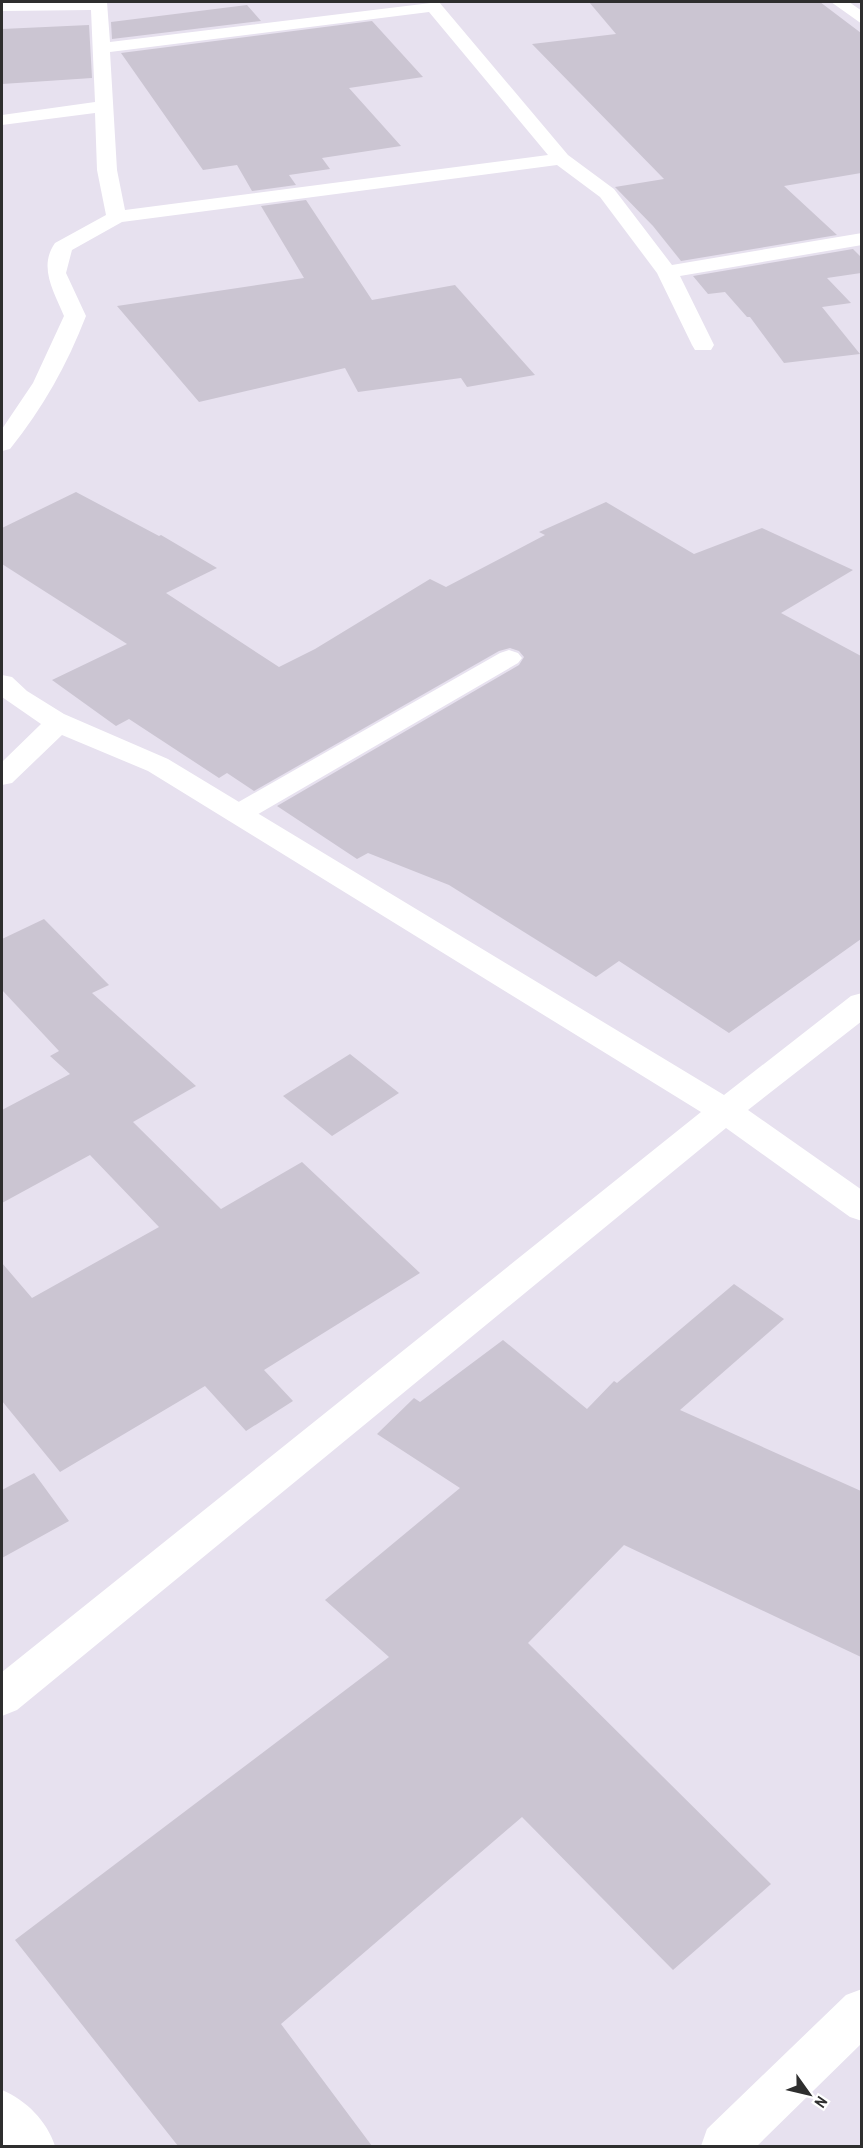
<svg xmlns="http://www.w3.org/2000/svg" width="863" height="2148" font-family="'Archivo Narrow',sans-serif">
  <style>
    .building { fill: #cbc5d2 }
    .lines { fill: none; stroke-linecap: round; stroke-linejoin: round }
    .service { fill: #fff; fill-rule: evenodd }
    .minor { fill: #fff; fill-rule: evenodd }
  </style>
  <rect width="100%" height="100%" fill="#e7e1ef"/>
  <path class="building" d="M589,2H820L861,33V173L784,186L837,235L681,261L653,226L615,187L664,179L532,44L616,34Z
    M247,5L261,21L112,39L111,22Z
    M372,21L423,77L349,88L401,146L322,158L330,169L289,175L296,185L252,191L237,165L203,170L121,53Z
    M89,25L92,78L2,84V29Z
    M306,200L372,300L455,285L535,375L467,387L461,378L358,392L345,368L199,402L117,306L304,278L261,206Z
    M853,249L861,257V273L827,278L851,303L822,307L860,354L784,363L750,317H747L725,292L708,294L693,276Z
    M76,492L159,536L161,535L217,568L166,593L279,667L315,649L430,579L446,587L545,535L539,532L606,502L694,554L762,528L853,570L781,613L861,656V939L729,1033L619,961L596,977L449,885L368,853L357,859L277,806L519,665L524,657L519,651L510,648L499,651L254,791L227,773L219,778L129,719L116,726L52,680L127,644L2,564V528Z
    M44,919L109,985L92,993L196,1086L133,1122L221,1209L302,1162L420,1273L264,1370L293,1401L246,1431L205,1386L60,1472L2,1401V1263L32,1298L159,1227L90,1155L2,1203V1110L70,1074L50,1056L59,1051L2,990V939Z
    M350,1054L399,1093L332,1136L283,1096Z
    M734,1284L784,1319L680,1410L861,1491V1657L624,1545L528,1643L771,1884L673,1970L522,1817L281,2024L372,2146H178L15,1940L389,1657L325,1600L460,1488L377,1434L414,1398L420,1402L503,1340L587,1409L614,1381L617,1383Z
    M34,1473L69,1521L2,1558V1490Z"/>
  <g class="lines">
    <path class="service" d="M509,650L518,653L522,658L518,663L248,820L238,822L228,820L224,814L228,808L500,653Z
      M862,1989V2043L757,2146H701L707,2129L846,1995Z"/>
    <path class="minor" d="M2,2H107L110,42L439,2L568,155L614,189L672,265L862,233V245L680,276L714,345L711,350H695L692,345L657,273L600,197L557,165L122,222L72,250L66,273L86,316C67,365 43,408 10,449L2,451V429L33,383L64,316C54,292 38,267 55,243L106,215L97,170L95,113L2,125V115L95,102L91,10L2,11ZM429,12L548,155L125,210L117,170L110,52Z
      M831,2H849L862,11V24Z
      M2,675L12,677L27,691L64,714L168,759L724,1095L851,996L862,993V1021L748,1110L862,1190V1221L850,1217L726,1128L17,1710L2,1716V1672L701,1112L148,771L62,735L12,783L2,785V762L41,724L2,697Z
      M2,2090C26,2100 47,2121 55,2146H2Z"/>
  </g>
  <rect width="863" height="2148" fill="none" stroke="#2e2e2e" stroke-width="6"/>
  <g transform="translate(809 2094) rotate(124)" stroke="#ffffff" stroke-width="4.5" paint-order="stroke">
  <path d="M0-4.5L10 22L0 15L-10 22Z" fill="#2e2e2e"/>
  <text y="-9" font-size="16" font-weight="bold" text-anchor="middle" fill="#2e2e2e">N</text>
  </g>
</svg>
